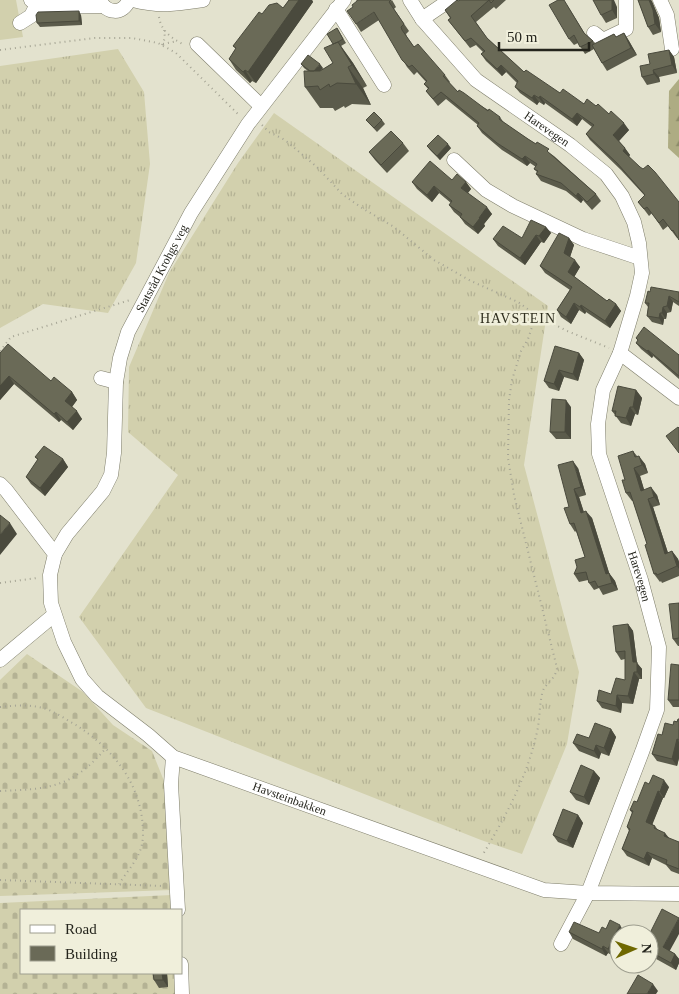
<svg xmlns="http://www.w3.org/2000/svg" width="679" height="994" font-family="'Times New Roman',serif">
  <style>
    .grass { fill: url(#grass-tufts) }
    .forest { fill: url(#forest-firs) }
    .cemetery { fill: url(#cemetery-stones) }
    .park { fill: #d2d0ad }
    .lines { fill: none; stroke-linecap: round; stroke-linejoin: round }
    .minor-casing { stroke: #7e7d6a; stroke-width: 15 }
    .path { stroke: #a5a494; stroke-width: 2; stroke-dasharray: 1 4; stroke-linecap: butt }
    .minor { stroke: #fff; stroke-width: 14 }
    .wall { fill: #5b5b4b }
    .shaded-wall { fill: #4a4a3d }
    .building { fill: #6a6a57; stroke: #4a4a3d }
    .labels { text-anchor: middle; stroke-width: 5; stroke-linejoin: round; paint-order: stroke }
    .street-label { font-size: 12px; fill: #24241c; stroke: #f0efdb }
    .neighbourhood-label { font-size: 14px; letter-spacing: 1px; fill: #302f1f; stroke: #f0efdb }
  </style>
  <defs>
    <pattern id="grass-tufts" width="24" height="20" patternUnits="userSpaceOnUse" patternTransform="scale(1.25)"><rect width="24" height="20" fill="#d2d0ad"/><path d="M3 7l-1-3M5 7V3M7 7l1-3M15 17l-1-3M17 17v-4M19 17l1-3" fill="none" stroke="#b4b294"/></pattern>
    <pattern id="forest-firs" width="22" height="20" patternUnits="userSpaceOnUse" patternTransform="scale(1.25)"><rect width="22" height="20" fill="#aeac83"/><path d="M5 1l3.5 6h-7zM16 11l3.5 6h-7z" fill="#8d8c6a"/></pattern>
    <pattern id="cemetery-stones" width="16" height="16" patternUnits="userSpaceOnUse" patternTransform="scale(1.25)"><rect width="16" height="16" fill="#d2d0ad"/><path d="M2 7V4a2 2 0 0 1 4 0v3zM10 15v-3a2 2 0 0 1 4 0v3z" fill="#b4b294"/></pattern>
  </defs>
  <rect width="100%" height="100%" fill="#e3e2ce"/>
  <path class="grass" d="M118,49L144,92L150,164L136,263L108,313L43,304L0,328V66Z
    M274,113L548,306L524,465L579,672L567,744L522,854L481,840L146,708L79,617L178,475L128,432L129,367L169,273L238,163Z"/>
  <path class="forest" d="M679,79V158L668,148L669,91Z"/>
  <path class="cemetery" d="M27,654L83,692L113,725L152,751L168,791L172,890L0,896V680Z
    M172,895L173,910H21V973H177L178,994H0V903Z"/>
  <path class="park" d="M0,0H16L23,37L0,40Z"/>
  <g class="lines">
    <g class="minor-casing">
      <g id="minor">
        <path d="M31,0L41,7L103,6"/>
        <path d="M100,0C106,14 123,15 129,0"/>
        <path d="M133,0C159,7 177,4 203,0"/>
        <path id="s1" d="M410,0L422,19L476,80L570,145L606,174L622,196L634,222L639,243L642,273L637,296L620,353L603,390L598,424L599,454L641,580L659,647L657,710L642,752L588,893L561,944"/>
        <path d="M660,0L667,15L672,49"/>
        <path d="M336,9L384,85"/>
        <path d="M422,19L450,0"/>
        <path d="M20,23L31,16L37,4"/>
        <path d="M594,33L603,40L626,29V0"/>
        <path d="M197,44L261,106"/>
        <path d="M454,160L486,190L513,206L583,239L640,258"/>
        <path d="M620,353L679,398"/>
        <path d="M101,378L116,382"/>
        <path id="s2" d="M0,484L6,490L55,554L50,575L51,603L64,642L82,679L97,696L148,735L173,757L544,890L588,893L679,894"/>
        <path id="s3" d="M55,554L67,534L103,491L111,475L114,453L116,382L120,358L128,332L191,213L248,124L344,0"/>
        <path d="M0,660L54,615"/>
        <path d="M173,757L171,784L178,910"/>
        <path d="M181,964L182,994"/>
      </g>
    </g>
    <path class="path" d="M159,17C161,31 172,39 185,45
      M163,44L177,41
      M162,45L165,38L164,30
      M0,50L95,38H132L158,43L176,53L239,115
      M262,125L269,132L285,140L317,167L342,194L362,208L394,227L434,260L471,281L518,302L536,315L528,339L521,351L512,380L509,400L508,458L514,495L557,668C555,681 544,683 542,694C539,708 540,722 536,736C526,780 505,817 482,856
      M536,315L567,331L609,348
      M0,351L11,337L130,300
      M0,583L37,578
      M0,707C17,705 33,704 49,710C58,714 67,720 76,725C110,747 136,777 142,818C143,828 144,838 141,848C137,861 126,873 119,884
      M0,791C49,789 72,788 106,748
      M0,880L164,886"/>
    <use href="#minor" class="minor"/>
  </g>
  <path class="wall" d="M289,0H312L313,2L256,83L252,81L250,83L236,70L229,59L236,49L233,46L262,14L283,8Z
    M392,0L396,7L394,9L409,31L406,34L407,37L414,47L445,75L450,82L449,83L458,92L500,117L504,123L554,156L596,194L601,201L592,210L583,200L581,203L566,191L541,181L536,174L537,172L534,169L536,167L530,163L527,166L502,150L482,133L477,126L478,125L446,99L438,106L426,91L428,89L424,84L426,82L417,72L414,75L407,67L379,20L361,32L356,24Z
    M460,0H506L496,9L494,7L476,22L487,38L524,72L560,93L584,104L609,114L629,130L619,141L630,155L629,156L678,237L677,238L668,226L663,230L652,213L649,216L643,208L638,202L645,196L621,170L590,140L586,134L592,127L582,119L577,126L545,103L544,105L539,102L537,105L520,93L515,87L517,83L506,72L502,76L486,61L481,54L483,52L476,45L470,48L448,20L450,18L445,10Z
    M638,0H651L659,18L661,32L653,35L648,27Z
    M567,5L585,34L593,41L595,44L614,34L616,37L624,33L629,41L637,55L607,71L602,63L594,49L585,54L578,43L574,45L569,39Z
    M617,7V18L606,23L601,15Z
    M81,15L82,25L40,27L37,23Z
    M337,28L346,43L341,46L353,63L367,86L363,88L371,105L352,104L345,108L344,106L335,111L333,108H320L305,87L308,71L304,68L301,64L323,68L320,71L333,63V44Z
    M669,50L674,57L677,73L659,77L660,82L647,85L642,77L650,64Z
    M366,120H382L385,124L377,132Z
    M403,143L409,151L387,173L375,160L369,152Z
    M427,146L451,148L440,160L430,150Z
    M452,180L466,182L471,189L468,193L492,214L484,224L485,226L478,234L465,224L460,217L454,212L449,205L451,203L439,193L432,202L417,189L412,182Z
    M546,227L551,233L544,243L541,242L525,265L498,246L493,239L522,238Z
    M569,238L574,245L570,257L580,267L574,277L607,301L616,304L621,311L610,328L586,312L585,314L579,310L571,324L561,317L557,310L570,290L545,273L540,266Z
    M650,292H679V306L673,302L671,312L667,313L666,319H664L663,325L652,322L647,316L648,307L645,303Z
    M636,338L679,355V379L653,356L652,358L641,349L636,343L638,341Z
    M0,353L72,392L77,400L72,407L82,419L73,430L61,420L59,422L14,384L0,400Z
    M579,353L584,360L578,381L564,377L559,391L549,388L544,381Z
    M636,390L642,398L638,415L635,414L631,426L621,423L612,411Z
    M571,407V439H556L550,432Z
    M633,451L637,456L645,464L648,473L640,476L644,490L657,495L660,505L653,507L668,553L672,551L678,559L679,562V576L662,583L661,581L660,582L654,574L647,544L633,501H632L626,493Z
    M35,457L63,459L68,467L45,496L31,484L26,477L38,460Z
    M578,468L586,495L579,497L584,512L592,518L609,573L615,581L618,590L603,595L599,588L594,590L589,583L588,580L579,582L574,574L585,557L576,531L575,532L570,524L569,507Z
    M679,603V646H678L673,639Z
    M628,624L633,631L637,663L642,669V679H639L633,704L622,703L621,713L602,708L597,701L611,694L625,680V659L621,660L616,652Z
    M679,665V707H673L668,700Z
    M679,719V758L677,766L657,761L652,754L662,735Z
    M611,729L616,737L609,756L601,753L599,759L579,751L573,743L589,738Z
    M594,771L600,778L589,805L576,800L570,792Z
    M649,784L669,787L664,798H663L652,824L655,826L658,830L669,839L679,842V874L671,871L666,865L652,858L649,866L627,856L622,849L629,831L627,827L632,813L630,810L637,802Z
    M578,815L583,823L573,848L558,842L553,835Z
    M606,929L624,932L619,934V943L613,956L608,953L606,956L573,939L569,932L599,933Z
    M649,935L670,951L675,954L679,959V963L676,970L649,955Z
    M153,973H167L168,987L159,988L154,980Z"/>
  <path class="shaded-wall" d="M299,0H312L313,2L256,83L248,72Z
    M612,0H614L617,7V18L612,10Z
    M649,0H651L652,1L659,18L661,32L655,24Z
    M79,11L81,15L82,25L79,21Z
    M624,33L629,41L637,55L631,48Z
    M338,42L353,63L367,86L352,65Z
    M669,50L674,57L677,73L672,65Z
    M320,64L323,68L315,77L313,73Z
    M501,65L506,72L502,76L497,69Z
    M348,67L363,88L371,105L356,84Z
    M245,70L252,81L250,83L243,72Z
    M653,70L659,77L660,82L654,74Z
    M534,95L539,102L537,105L532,98Z
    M540,96L545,103L544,105L539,98Z
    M577,113L582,119L577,126L572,119Z
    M624,123L629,130L618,142L613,135Z
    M448,144L451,148L440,160L437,156Z
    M625,148L630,155L628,158L623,151Z
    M525,156L530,163L527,166L522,159Z
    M466,182L471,189L466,195L461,188Z
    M434,186L439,193L432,202L427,195Z
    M578,193L583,200L581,203L576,196Z
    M487,207L492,214L484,224L485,226L478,234L473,227L479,218Z
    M546,227L551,233L544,243L539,236Z
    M536,235L541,242L525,265L520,258Z
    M569,238L574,245L569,260L564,253Z
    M575,260L580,267L573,279L568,272Z
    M669,296L673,302L671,312L667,306Z
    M574,303L579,310L571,324L566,317Z
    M616,304L621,311L610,328L605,321Z
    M581,305L586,312L585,314L580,307Z
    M663,307L667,313L666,319L662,313Z
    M660,313L664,319L663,325L659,318Z
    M648,350L653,356L652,358L647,351Z
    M579,353L584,360L578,381L573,374Z
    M559,370L564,377L559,391L554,384Z
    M9,376L14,384L0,400V386Z
    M636,390L642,398L638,415L633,407Z
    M72,392L77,400L71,408L65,401Z
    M566,400L571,407V439L565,432Z
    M630,407L635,414L631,426L626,418Z
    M77,411L82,419L73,430L67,422Z
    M56,412L61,420L59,422L54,414Z
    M639,456L645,464L648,473L642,465Z
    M63,459L68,467L45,496L40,488Z
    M573,461L578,468L586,495L581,487Z
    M634,468L640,476L647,499L641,491Z
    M651,487L657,495L660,505L654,497Z
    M574,489L579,497L586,520L581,513Z
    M648,499L653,507L671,562L665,554Z
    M586,511L592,518L612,582L606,574Z
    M10,523L17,534L0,555V535Z
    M672,551L678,559L679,562V569L677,566Z
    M609,573L615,581L618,590L612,583Z
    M628,624L633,631L637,663L642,669V679L637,672L633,662Z
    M634,672L639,679L633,704L628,696Z
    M617,695L622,703L621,713L616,706Z
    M611,729L616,737L609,756L604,748Z
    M677,739L679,742V758L677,766L672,759Z
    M596,745L601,753L599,759L594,751Z
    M594,771L600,778L589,805L584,797Z
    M664,780L669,787L664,798L660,792Z
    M658,791L663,798L651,828L646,822Z
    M578,815L583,823L573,848L567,841Z
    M665,833L670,839L664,836Z
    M647,852L652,858L649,866L644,859Z
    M679,918V934L668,954L663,947Z
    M620,925L624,932V934H619V943L613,956L608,949Z
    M603,946L608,953L606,956L602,949Z
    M675,954L679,959V963L676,970L671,963Z
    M162,973H167L168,987L163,980Z
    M653,984L658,991L656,994H647Z"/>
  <path class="building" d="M289,0H299L248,72L245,70L243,72L229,59L236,48L233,46L259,12L262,14L269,5L277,3L283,8Z
    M357,0H391L389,2L404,24L401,27L402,30L414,47L418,44L445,75L443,76L458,92L459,90L464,93L488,111L489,109L500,117L499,119L528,139L536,144L537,142L549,149L547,151L596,194L587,202L578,193L576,196L561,183L536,174L538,171L534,169L537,164L525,156L522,159L497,143L477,126L479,123L441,92L433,99L426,91L429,88L424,84L427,81L412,65L409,67L402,60L374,12L356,24L347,11L353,7L352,5L357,1Z
    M457,0L458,1L460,0H494L491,3L489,0L471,16L487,38L524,72L526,70L560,93L563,89L584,104L587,99L596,106L598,104L609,114L611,111L624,123L613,135L625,148L623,151L640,167L643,169L648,165L655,172L679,202V240L673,230L672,231L663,219L659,223L647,207L644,209L638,202L645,195L617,163L586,134L594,125L577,113L572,119L540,96L539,98L534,95L532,98L515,87L518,81L501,65L497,69L481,54L485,51L471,38L465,41L448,20L451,18L445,10Z
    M558,0H564L584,33L593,41L580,47L574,35L569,39L549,5Z
    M593,0H612V10L601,15Z
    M638,0H649L653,10L655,24L648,27Z
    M79,11V21L37,23L36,15L38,12Z
    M337,28L343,39L338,42L333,44L327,34Z
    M624,33L631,48L602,63L592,45L614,34L616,37Z
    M338,42L352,65L348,67L356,84L337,83L330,87L329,84L320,90L318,86L305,87L304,71H320L333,63L324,48Z
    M669,50L672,65L653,70L654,74L642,77L640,66L650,64L648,54Z
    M308,55L320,64L314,71H310L301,64Z
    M374,112L382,120L374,128L366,120Z
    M391,131L403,143L381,165L369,152Z
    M438,135L448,144L437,156L427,146Z
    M430,161L452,180L457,174L466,182L461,188L487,207L479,218H480L473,227L460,217L462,214L449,205L452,201L434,186L427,195L412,182Z
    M531,220L546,227L539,236L536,235L520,258L493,239L503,226L522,238Z
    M559,233L569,238L564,253L575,260L568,272L607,301L609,299L616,304L605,321L581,305L580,307L574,303L566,317L557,310L572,287L540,266Z
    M651,287L679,292V302L669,296L667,306L663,307L662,313H660L659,318L647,316L649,303H645L648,291L650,292Z
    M644,327L679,355V376L648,350L647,351L636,343L638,340L636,338Z
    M8,344L51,381L54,377L72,392L65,401L77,411L67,422L56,412L54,414L9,376L0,386V353Z
    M555,346L579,353L573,374L559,370L554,384L544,381Z
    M618,386L636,390L633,407H630L626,418L615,416L616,411H612Z
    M552,399L566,400L565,432H550Z
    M678,427L679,428V453L666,436Z
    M44,446L63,459L40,488L26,477L38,459L35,457Z
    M633,451L635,457L639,456L642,465L634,468L641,491L651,487L654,497L648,499L661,540L665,554L672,551L677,566L657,575L656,573L654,574L645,545L647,544L630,492L626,493L622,480H625L618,456Z
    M573,461L581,487L574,489L581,513L586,511L606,574L609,573L612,583L598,587L595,581L589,583L586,572L574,574L577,567L575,560L585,557L574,523L570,524L564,508L569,507L558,465Z
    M0,515L10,523L0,535Z
    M679,603V638L673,639L669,604Z
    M628,624L633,662H637V672H634L628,696L617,695L616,706L597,701L599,690L611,694L616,678L625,680V651L616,652L613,626Z
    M671,664L679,665V700H668Z
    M678,719H679V740L677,739L672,759L652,754L658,734L662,735L665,723L673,725L674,721L677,722Z
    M595,723L611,729L604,748L596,745L594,751L573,743L577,734L589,738Z
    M581,765L594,771L584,797L570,792Z
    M653,775L664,780L660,792L658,791L646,822L655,826L654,828L665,833L664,836L679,842V869L666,864L667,860L647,852L644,859L622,849L630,829L627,827L633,811L630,810L634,801L637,802L645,782L649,784Z
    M563,809L578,815L567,841L553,835Z
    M662,909L679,918L663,947L675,954L671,963L649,951V935Z
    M610,920L620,925L608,949L603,946L602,949L569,932L574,922L599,933L602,927L606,929Z
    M153,973H162L163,980H154Z
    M638,975L653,984L647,994H627Z"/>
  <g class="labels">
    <g class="street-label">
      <text dy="4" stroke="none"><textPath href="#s1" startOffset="190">Harevegen</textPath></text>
      <text dy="4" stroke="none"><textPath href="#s3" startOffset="314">Statsråd Krohgs veg</textPath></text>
      <text dy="4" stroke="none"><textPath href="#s1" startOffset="689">Harevegen</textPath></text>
      <text dy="4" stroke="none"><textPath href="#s2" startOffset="465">Havsteinbakken</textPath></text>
    </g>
    <g class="neighbourhood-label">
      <text x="518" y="323">HAVSTEIN</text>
    </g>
  </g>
  <rect x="20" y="909" width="162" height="65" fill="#f0efdb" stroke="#9e9e8f"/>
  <rect x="30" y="925" width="25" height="8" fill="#ffffff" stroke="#9e9e8f"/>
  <text x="65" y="934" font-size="15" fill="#24241c">Road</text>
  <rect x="30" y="946" width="25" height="15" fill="#6a6a57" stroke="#9e9e8f"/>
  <text x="65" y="959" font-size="15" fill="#24241c">Building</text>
  <g transform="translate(634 949) rotate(88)"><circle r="24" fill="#f0efdb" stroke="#9e9e8f"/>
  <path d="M0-4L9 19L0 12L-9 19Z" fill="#6f6800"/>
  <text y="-8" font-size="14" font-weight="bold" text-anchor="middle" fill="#24241c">N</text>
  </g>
  <path d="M499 42v8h90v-8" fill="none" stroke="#24241c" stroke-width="2.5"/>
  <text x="507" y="42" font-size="15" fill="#24241c" stroke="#f0efdb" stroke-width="4" paint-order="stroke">50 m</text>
</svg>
